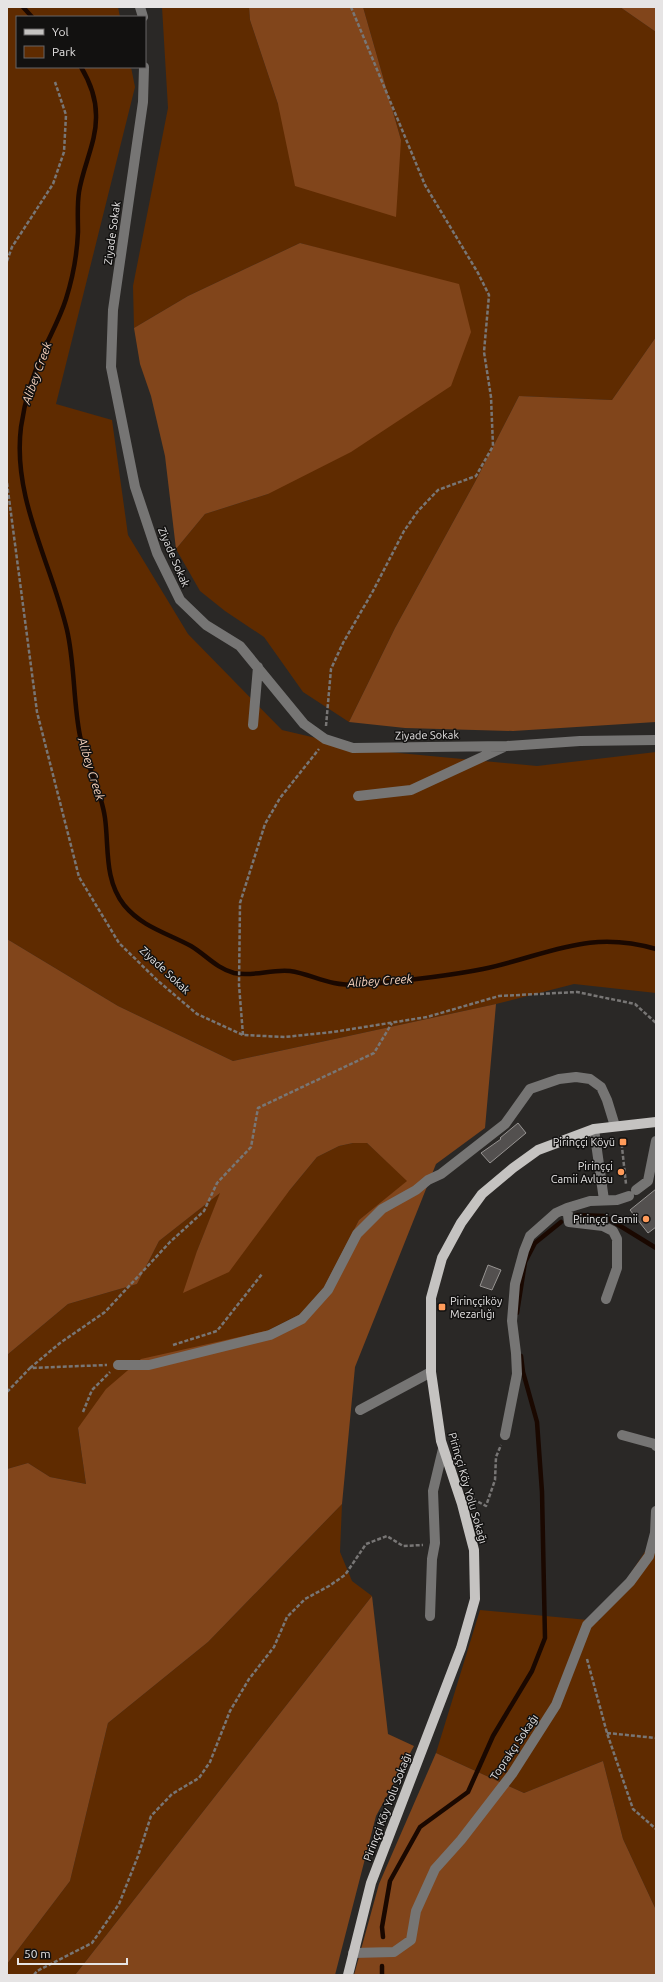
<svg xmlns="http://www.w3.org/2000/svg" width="663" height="1982" font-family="Ubuntu,sans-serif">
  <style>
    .green { fill: #5f2b00 }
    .forest { fill: #81451b }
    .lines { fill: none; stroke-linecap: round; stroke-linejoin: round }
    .stream { stroke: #1a0800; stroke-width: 4.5 }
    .building { fill: #53504f; stroke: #979492 }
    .path { stroke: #787675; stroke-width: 2.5; stroke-dasharray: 4 2; stroke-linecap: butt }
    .minor { stroke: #767574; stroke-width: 10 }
    .major { stroke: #c5c3c1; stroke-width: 10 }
    .poi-dot { fill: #ff9b5a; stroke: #121110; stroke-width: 1.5 }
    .labels { text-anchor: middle; stroke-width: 3; stroke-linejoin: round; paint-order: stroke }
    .street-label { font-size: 11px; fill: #e6e4e4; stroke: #121110 }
    .poi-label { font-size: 11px; fill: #e6e4e4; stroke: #121110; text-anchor: end }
    .water-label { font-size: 12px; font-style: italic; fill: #f8d3bd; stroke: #121110 }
  </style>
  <rect width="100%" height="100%" fill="#2a2826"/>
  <path class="green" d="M7,7H118L120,17H17V67H131L135,87L56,404L112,420L128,535L188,634L282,730L367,750L537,766L656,752V993L574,984L496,1004L233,1061L118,1006L7,939Z
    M162,7H249L250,20L278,104L401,140L363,7H620L656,32V337L612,400L519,396L475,482L395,628L349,722L303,692L264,637L225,611L200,591L176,549L205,514L268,494L365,261L300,243L188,296L134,328L133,286L168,108Z
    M353,1143H367L408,1181L359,1220L324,1287L302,1313L78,1428L86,1484L50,1477L28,1463L7,1469V1355L68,1304L137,1284L159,1241L221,1192L197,1251L289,1191L317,1157L339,1146Z
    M342,1504L340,1552L352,1581L372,1596L75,1975H7V1964L70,1881L108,1723L208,1642Z
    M656,1535V1910L623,1839L603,1761L524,1793L436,1753L480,1610L599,1621Z"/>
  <path class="forest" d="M249,7H363L401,140L396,217L295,186L278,104L250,20Z
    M620,7H656V32Z
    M300,243L459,284L471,332L451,386L351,452L268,494L205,514L176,549L165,456L151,396L140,364L134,328L188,296Z
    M656,337V722L513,731L405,728L349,722L395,628L475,482L519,396L612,400Z
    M7,939L118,1006L233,1061L496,1004L485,1128L436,1164L355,1367L342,1504L208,1642L108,1723L70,1881L7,1964V1469L28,1463L50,1477L86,1484L78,1428L106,1389L141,1359L270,1330L302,1313L324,1287L359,1220L407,1181L367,1143H353L339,1146L317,1157L289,1191L229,1272L183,1293L197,1251L220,1193L159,1241L137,1284L68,1304L7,1355Z
    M372,1596L388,1734L414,1746L376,1816L335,1975H75Z
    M436,1753L524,1793L603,1761L623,1839L656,1910V1975H354L379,1884Z"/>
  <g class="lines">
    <path class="stream" d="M23,7L32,17
      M81,67C90,82 96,97 96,115C97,141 83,166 79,192C77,205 78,219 78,232C77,255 73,277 66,299C61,315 53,330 46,345C34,371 25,398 21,427C12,498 51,562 67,630C75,665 73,701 80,736C86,765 101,789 105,818C109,847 104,880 124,905C142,927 167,933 191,946C206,955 216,968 234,973C253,977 271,969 290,971C305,973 319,980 334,983C343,985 353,985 362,985C403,981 443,977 483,969C549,955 587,929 656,949
      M577,1215L604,1216L656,1248
      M517,1313L525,1262L535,1243L561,1222
      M383,1937L382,1927L390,1881L420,1827L468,1792L493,1736L532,1671L545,1638L542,1492L537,1422L523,1372L521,1356
      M382,1966V1975"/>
  </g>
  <path class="building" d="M518,1123L526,1133L490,1163L481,1153L501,1139L500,1138Z
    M656,1189V1227L648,1233L630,1210Z
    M488,1265L501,1270L492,1290L480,1286Z"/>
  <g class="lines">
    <path class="path" d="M7,261L12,247L53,184L64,152L66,115L55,82
      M7,483L37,712L79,877L119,943L157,980L197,1014L243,1035L285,1037L333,1032L427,1017L499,996L577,992L635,1004L656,1023
      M326,726L331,669L343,643L373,591L404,531L418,511L438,490L476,476L493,446L491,397L484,352L489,295L478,273L425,185L351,7
      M243,1035L239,985L240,903L265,824L280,798L319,749
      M621,1138L626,1184
      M173,1345L217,1331L262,1274
      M30,1368L60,1343L105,1312L170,1242L204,1211L217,1183L251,1147L258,1108L374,1053L392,1023
      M7,1392L30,1368L107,1365
      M83,1412L92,1390L110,1372
      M473,1499L486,1506L495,1480L496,1457L501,1445
      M587,1659L607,1733L633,1809L656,1829
      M607,1733L656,1738
      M34,1975L37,1971L92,1943L119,1904L138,1856L151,1816L172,1794L199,1778L210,1762L230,1711L249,1679L274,1647L287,1617L305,1599L329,1586L345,1575L366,1544L387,1536L403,1546L423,1545"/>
    <path class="minor" d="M140,7L143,17
      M144,67L143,102L113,310L111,367L135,487L157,553L180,600L206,625L240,646L304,724L325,739L353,748L507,746L580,741L656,740
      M253,725L258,667
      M358,796L411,790L504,747
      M594,1129L604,1200
      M648,1181L656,1141
      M636,1190L648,1181
      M567,1208L569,1222L603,1226L613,1231L617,1239V1268L606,1299
      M118,1365H149L270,1335L302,1319L328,1290L357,1234L382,1209L416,1190L428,1180L441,1174L505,1124L530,1089L559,1079L576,1077L590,1079L601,1087L607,1100L615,1126
      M360,1410L431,1372
      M505,1435L517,1374L516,1353L512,1321L515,1284L524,1251L530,1236L556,1213L567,1208L590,1201L617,1200L629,1196
      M622,1435L655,1444L656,1446
      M430,1616L432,1559L435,1543L433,1491L443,1449
      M353,1953L394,1952L411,1940L416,1911L435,1869L461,1840L512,1774L556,1705L587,1625L630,1582L649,1556L655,1533L656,1511"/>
    <path class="major" d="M348,1975L371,1883L461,1648L475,1599L474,1550L462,1504L441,1441L431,1372V1298L442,1258L461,1223L482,1194L513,1168L538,1150L594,1129L656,1122"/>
  </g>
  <g class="poi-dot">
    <rect x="619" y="1138" width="8" height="8" rx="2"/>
    <circle cx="621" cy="1172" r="4"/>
    <circle cx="646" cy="1219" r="4"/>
    <rect x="438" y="1303" width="8" height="8" rx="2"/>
  </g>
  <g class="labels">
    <g class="street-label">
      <text transform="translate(112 233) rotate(-82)" y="4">Ziyade Sokak</text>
      <text transform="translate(174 557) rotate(67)" y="4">Ziyade Sokak</text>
      <text transform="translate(427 735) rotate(-1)" y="4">Ziyade Sokak</text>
      <text transform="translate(165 970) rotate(43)" y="4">Ziyade Sokak</text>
      <text transform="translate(468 1488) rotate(74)" y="4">Pirinççi Köy Yolu Sokağı</text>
      <text transform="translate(514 1747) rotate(-56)" y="4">Toprakçı Sokağı</text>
      <text transform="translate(387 1807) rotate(-69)" y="4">Pirinççi Köy Yolu Sokağı</text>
    </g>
    <g class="poi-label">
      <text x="615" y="1146">Pirinççi Köyü</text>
      <text x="613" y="1170">Pirinççi<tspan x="613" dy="13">Camii Avlusu</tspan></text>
      <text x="638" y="1223">Pirinççi Camii</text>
      <text x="450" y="1305" text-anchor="start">Pirinççiköy<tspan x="450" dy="13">Mezarlığı</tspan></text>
    </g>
    <g class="water-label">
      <text transform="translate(37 373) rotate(-70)" y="4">Alibey Creek</text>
      <text transform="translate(91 769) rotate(73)" y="4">Alibey Creek</text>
      <text transform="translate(380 981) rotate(-4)" y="4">Alibey Creek</text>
    </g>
  </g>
  <rect width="663" height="1982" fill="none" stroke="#e6e4e4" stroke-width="16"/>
  <rect x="16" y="16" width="130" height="52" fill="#121110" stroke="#676565"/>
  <rect x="24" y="29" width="20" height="6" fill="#c5c3c1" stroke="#676565"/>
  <text x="52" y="36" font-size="12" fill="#e6e4e4">Yol</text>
  <rect x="24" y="46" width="20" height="12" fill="#5f2b00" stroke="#676565"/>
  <text x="52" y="56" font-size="12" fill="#e6e4e4">Park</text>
  <path d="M18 1958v6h109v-6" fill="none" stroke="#e6e4e4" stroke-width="2"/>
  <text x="24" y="1958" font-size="12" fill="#e6e4e4" stroke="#121110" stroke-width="3" paint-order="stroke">50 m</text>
</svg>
